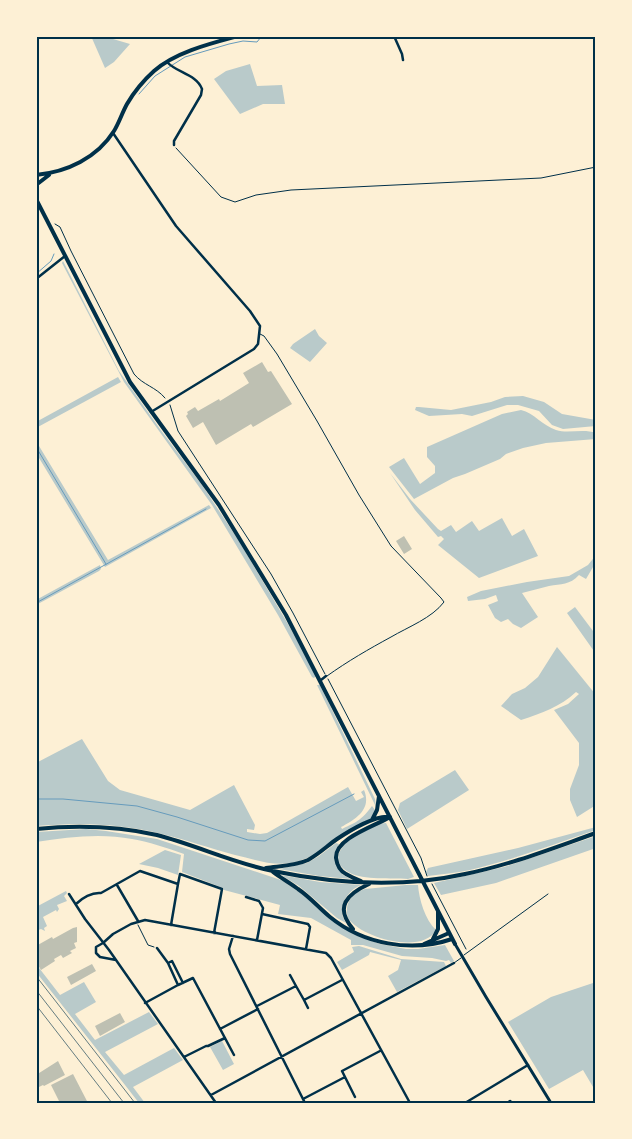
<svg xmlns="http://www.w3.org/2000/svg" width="632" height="1139" font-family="'Varela Round',sans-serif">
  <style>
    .green { fill: #b9caca }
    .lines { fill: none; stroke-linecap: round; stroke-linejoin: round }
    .stream { stroke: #669bbc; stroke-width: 1 }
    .building { fill: #bec0b2 }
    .path { stroke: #003049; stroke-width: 1 }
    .service { stroke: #003049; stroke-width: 1 }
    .minor { stroke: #003049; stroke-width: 2.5 }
    .tertiary { stroke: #003049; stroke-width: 3 }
    .secondary { stroke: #003049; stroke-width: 4 }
    .rail { stroke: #657d81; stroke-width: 1 }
    .neatline { fill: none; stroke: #003049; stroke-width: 2 }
  </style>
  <rect width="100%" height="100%" fill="#fdf0d5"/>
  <path class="green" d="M91,36H108L113,39L130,44L114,62L105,68Z
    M250,64L257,86L282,85L285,104H263L240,114L214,79L226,71Z
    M63,261L119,371L160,429L202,485L239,541L288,624L316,676L314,678L312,677L278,615L212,505L124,382L62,263Z
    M315,329L319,336L327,343L310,362L290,348L293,344Z
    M118,377L121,382L36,428V422Z
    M523,396L544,402L562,414L596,420V426L563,429L552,425L539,411L518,405H507L472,416L462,414L429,416L415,410L416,407H419L451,410L491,402L505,397Z
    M521,410C534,413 543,426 556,430C569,434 583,428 596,433V439L546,443L523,448L506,454L500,459L465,474L453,478L414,499L389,467L404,458L420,484L435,473V466L427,457V447L502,414Z
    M36,441L108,560L209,505L211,508L105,567L36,453Z
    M390,473L410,499L438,529L441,531L451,525L456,532L472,521L479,531L502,518L512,536L524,529L538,556L479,578L438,545L444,539L441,536L438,537L415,510Z
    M596,555V562L586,579L579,575C570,585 561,584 549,586C540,588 531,591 522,593L538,617L521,628L513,624L508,619L501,622L495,618L488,605L498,601L496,595L485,599L468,601L467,597L481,591L527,582L569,576L588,565Z
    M100,565L101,569L99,571L36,605V600Z
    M575,607L596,635V654L567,613Z
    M557,647L596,695V805L577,817L570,800V789L579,765V743L554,710L568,704L579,694L576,692C560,707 542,713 521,720L501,706L512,694L525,688L538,677Z
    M317,685H320L375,799L376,807Z
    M82,739L108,781L120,790L190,810L234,785L255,825L254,830L247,829V832L260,834L267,833L348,787L356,801L364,797L361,792L364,790C372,809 356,819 341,827L342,829C359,821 361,820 372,806L375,810L371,819C349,832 316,859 291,863C271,866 254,859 235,855C209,848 184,839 158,833C117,823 77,823 36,826V763Z
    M455,770L469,790L407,829L398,810L400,803Z
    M386,823L414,877L408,879C392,878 363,880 350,873C315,855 367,824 386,823Z
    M596,827V830C554,844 513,860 470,870C456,873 441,874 428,876L426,872L428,868L518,848Z
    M86,829L106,831L157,839L281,880L302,894L345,929L356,935L380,944L406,949H418L445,945L454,961L451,963L449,960L446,961L432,958L402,956L363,945H351V940L311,918L278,914L280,905L224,890L223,888L182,872L184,854C167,848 150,842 132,839C101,833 68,837 36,842V832Z
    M596,836V848L496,883L441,895L434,883L504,867Z
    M336,843L339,844L334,858L342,874L350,879L319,876L279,869L307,863L319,856Z
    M165,850L181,855L178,875L158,868L139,864Z
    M281,875L320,882L361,885C346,891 336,909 346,923L337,918L299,886Z
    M406,885H418C419,899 425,920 436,930C423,955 361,938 348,918C344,904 351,893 365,889Z
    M66,891L67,893L64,896L67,901L57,905L59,909L57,912L56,910L43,917L47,926L44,928L45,931L41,929L36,931V907Z
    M359,946L401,959L444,962L446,966L397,992L388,976L398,970L401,960L370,952L369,955L342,970L337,962L354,952L352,947Z
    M36,964L60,995L84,982L96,1002L75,1014L95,1040L149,1012L158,1024L105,1052L124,1075L174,1048L183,1060L133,1087L145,1103H139L125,1085L36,972Z
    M596,982V1092L583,1070L549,1089L508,1022L551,997Z
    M222,1041L234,1064L223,1070L210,1047Z"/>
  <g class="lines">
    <path class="stream" d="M139,94L155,76L185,57L229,44L243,41L257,42L261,37
      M36,274L51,261L54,254
      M36,447L106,564
      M36,603L206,509
      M36,799H63L137,806L177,817L248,840L265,841L354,794"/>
  </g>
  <path class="building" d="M262,362L268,372L271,371L292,404L253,427L251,424L216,445L203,422L193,428L186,416L188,414L187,412L195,407L198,411L219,399L220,401L249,383L243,373Z
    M404,536L412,549L404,554L396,541Z
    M77,927V942L74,943L76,948L70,951L72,953L63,958L61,955L54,959L55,961L41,970L36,962V946L52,937L53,939L73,928Z
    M92,964L96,971L71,985L67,977Z
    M120,1013L125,1022L100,1036L95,1026Z
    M58,1061L65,1075L44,1086L43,1085L39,1087L36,1082V1075Z
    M73,1074L88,1103H60L51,1085Z"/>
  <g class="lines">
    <path class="path" d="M176,148L221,197L235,202L256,195L291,190L541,178L596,167
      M55,224L60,227L71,251L134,374C143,385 156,387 165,398
      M170,405L178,431L271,574L293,613L325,674
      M328,679L421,858L427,876
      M432,884L466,949
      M138,925L148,945L154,947"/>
    <path class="service" d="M260,334L264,336L277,354L317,421L359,495L391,546L441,598L444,602C432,618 408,627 391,637C369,649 348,661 327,676
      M464,955L548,894
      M454,963L461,958"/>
    <path class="minor" d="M394,36L402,54L403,60
      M167,62C177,73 196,74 202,89L201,95L174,141V145
      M113,133L176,226L250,311L260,326L258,344L254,349L151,412
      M36,279L65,256
      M321,680L326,676
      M117,885L138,921
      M69,894L85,919L109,950L216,1103
      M246,897L259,901L263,908L257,940
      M76,904C82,898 92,892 101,893L140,871L178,884L180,874L222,889L214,933
      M262,914L308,924L310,927L306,949
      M171,925L178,884
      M233,936L229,949L230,954L305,1103
      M157,948L168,963L178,985L193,978L234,1055
      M116,960L100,957L96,953V947L103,943L113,934L131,924L145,920L326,953L331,958L410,1103
      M168,963L172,961L183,983
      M290,975L296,986
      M304,1000L308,1008
      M145,1003L178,985
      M257,1006L296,986L304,1000L342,980
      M220,1029L258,1009
      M184,1057L206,1046H208L225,1038
      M211,1095L454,963
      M355,1097L342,1071L380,1051
      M303,1099L345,1077
      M465,1103L528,1065
      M507,1103L510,1101L512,1103"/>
    <path class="tertiary" d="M455,944L486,997L551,1103"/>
    <path class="secondary" d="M36,175C67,172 97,158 114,131C119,123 122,113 127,104C134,92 144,80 154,71C175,52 212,43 238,36
      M36,185L49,175
      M36,199L130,382L219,505L286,615L455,944
      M372,820L377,810L379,796
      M36,829C77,825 117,826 157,835C196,845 233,863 273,871C336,884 402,888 465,874C510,865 553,848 596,833
      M266,868C280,866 295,866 308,860C319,854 327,846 337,839C349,831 377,814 390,817
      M273,872C281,878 290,883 298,889C310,897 319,908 330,917C363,944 411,953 452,939
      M361,881C356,879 351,877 346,874C340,871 337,865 336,858C335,838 375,826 390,817
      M353,929C334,907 347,894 369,884
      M433,939L438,929V911
      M424,944L449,933"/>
    <path class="rail" d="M36,976L135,1103
      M36,990L124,1103
      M36,1005L112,1103"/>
  </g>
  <rect width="632" height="1139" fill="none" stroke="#fdf0d5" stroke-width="75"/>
  <rect x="38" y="38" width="556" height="1064" class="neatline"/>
</svg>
